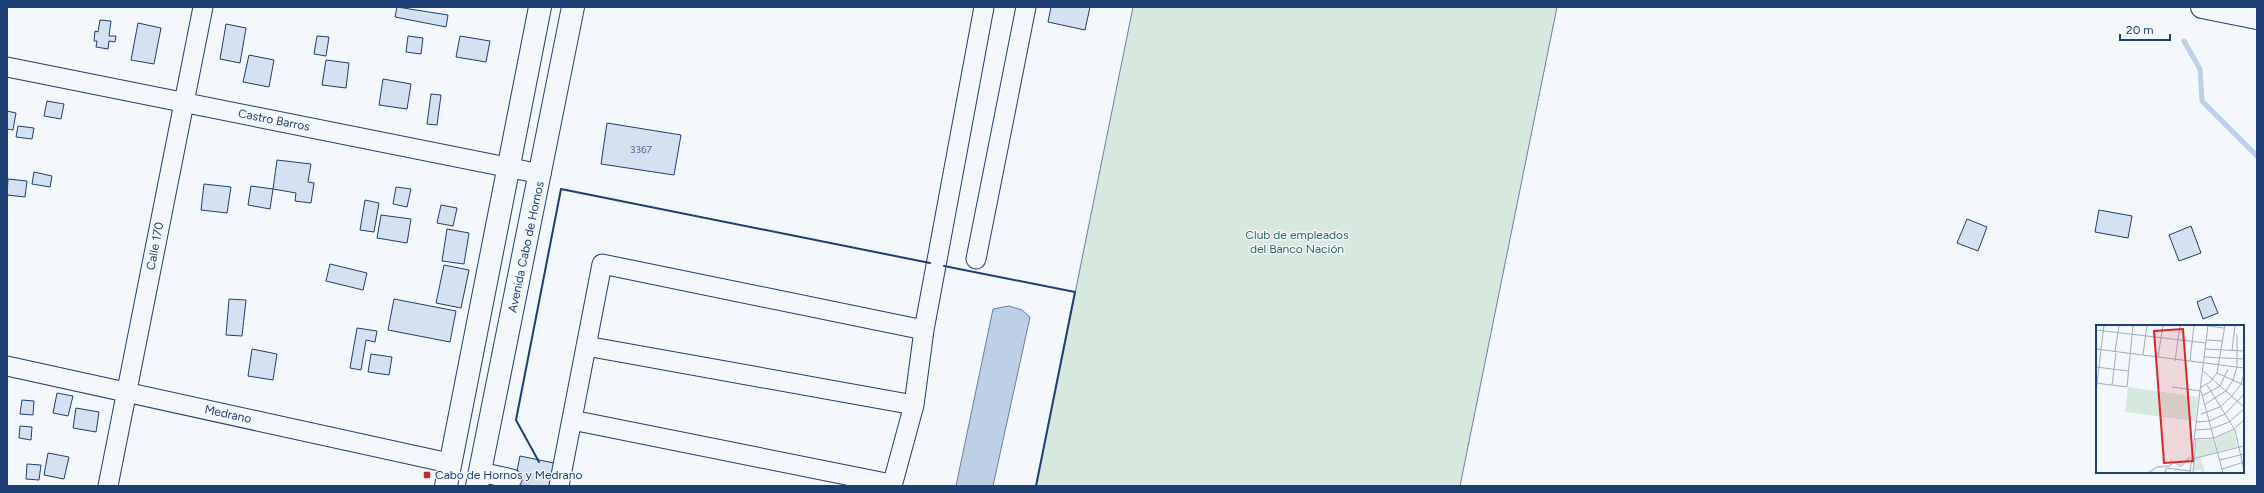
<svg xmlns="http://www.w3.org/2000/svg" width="2264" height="493" font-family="Figtree,sans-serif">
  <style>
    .green { fill: #d7e8df; stroke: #687fa3 }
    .water { fill: #bed0e5; stroke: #687fa3 }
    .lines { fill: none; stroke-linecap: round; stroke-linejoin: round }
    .stream { stroke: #bed0e5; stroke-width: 5 }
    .building { fill: #d5e0f0; stroke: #1d3f73 }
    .minor-tunnel { stroke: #c9d2e0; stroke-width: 19; stroke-dasharray: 19 10; stroke-linecap: butt }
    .minor-casing { stroke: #1d3f73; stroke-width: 21 }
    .major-casing { stroke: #1d3f73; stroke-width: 24 }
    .minor { stroke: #f4f7fb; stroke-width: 19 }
    .major { stroke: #f4f7fb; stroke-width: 22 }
    .wall { stroke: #1d3f73; stroke-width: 2 }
    .poi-dot { fill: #c62828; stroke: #f4f7fb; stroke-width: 1.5 }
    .labels { text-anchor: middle; stroke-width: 3; stroke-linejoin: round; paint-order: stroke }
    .number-label { font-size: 10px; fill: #4b6792 }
    .street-label { font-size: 12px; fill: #1d3f73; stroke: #f4f7fb }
    .park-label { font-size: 12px; fill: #2c6c60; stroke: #f4f7fb }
    .poi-label { font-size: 12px; fill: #1d3f73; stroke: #f4f7fb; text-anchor: start }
    .inset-river { fill: none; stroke: #bed0e5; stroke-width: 2 }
    .inset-road { fill: none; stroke: #9eadc5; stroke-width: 1 }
    .view { fill: #d62828; fill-opacity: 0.15; stroke: #d62828; stroke-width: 2 }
    .inset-edge { fill: none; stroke: #1d3f73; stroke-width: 2 }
  </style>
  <rect width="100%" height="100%" fill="#f4f7fb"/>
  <path class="green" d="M1133,7H1557L1460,486H1036Z"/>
  <path class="water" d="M1009,306L1022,310L1030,317L993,486H956L993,309Z"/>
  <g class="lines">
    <path class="stream" d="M2184,41L2200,69L2202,101L2257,156"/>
  </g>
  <path class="building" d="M397,7L448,15L446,27L395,17Z
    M1051,7H1090L1085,30L1048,22Z
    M100,20L111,21L109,36H116L115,42L109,41L108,49L96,47L97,41H94L95,31L98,32Z
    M138,23L161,28L154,64L131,60Z
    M226,24L246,28L240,63L220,59Z
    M317,36L329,37L326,56L314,54Z
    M408,36L423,38L421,54L406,52Z
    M460,36L490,41L486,62L456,57Z
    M249,55L274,60L269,87L243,82Z
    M326,60L349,63L346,88L322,85Z
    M383,79L411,84L407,109L379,105Z
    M431,94L441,95L437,125L427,124Z
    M47,101L64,104L61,119L44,116Z
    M7,111L16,113L13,130L7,129Z
    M607,123L681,135L674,175L601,164Z
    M18,126L34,128L32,139L16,137Z
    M277,160L311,164L308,182L314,183L311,203L295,201L296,193L273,189Z
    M34,172L52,176L50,187L32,184Z
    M8,179L27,181L25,197L7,195Z
    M204,184L231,187L227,213L201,210Z
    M251,186L273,189L270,209L248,205Z
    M396,187L411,189L407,207L393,204Z
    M365,200L379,203L374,232L360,230Z
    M441,205L457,208L453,226L437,223Z
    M2099,210L2132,216L2128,238L2095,232Z
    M381,215L411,219L407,243L377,238Z
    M1967,219L1987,227L1978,251L1957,243Z
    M2191,226L2201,253L2179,261L2169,235Z
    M447,229L469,233L464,264L442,261Z
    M330,264L367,273L363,290L326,281Z
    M444,265L469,270L461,308L436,303Z
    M2211,296L2218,313L2203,319L2197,302Z
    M229,299L246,300L242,336L226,335Z
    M394,299L456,311L450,342L388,330Z
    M357,328L377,331L375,342L366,340L361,370L350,368Z
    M252,349L277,354L273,380L248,376Z
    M371,354L392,357L389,375L368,372Z
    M57,393L73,396L68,416L53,413Z
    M22,400L34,401L33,415L20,414Z
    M76,408L99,412L96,432L73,428Z
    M20,426L32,427L31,440L19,438Z
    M48,453L69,457L64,479L44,475Z
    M520,456L554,463L549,486H514Z
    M27,464L41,465L39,480L26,479Z"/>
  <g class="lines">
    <path class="minor-tunnel" d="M512,479L540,486"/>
    <g class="minor-casing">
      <path id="minor" d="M7,67L541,174
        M976,259L1026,7
        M586,346L914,405
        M7,366L449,463
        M572,420L891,484
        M480,472L512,479
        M108,486L203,7
        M559,486L602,264L924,330
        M892,486L914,405L924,330L984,7"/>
    </g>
    <g class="major-casing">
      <path id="major" d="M2202,7L2257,18
        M446,486L540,7
        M477,486L573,7"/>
    </g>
    <use href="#minor" class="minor"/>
    <use href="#major" class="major"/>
    <path class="wall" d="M944,266L1075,292L1036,486
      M539,462L516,420L561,189L930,263"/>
  </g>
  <rect class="poi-dot" x="423" y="471" width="8" height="8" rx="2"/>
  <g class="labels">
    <g class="number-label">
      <text x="641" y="153">3367</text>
    </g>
    <g class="street-label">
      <text transform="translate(274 120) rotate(11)" y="4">Castro Barros</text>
      <text transform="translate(155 246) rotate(-79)" y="4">Calle 170</text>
      <text transform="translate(526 247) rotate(-78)" y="4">Avenida Cabo de Hornos</text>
      <text transform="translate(228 414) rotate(12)" y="4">Medrano</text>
    </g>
    <g class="park-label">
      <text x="1297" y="239">Club de empleados<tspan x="1297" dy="14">del Banco Nación</tspan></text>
    </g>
    <g class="poi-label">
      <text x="435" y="479">Cabo de Hornos y Medrano</text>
    </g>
  </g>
  <g transform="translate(2096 325)">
    <rect width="148" height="148" fill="#f4f7fb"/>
    <path d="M32,62L102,72L99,96L29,87ZM138,105L141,122L122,126L119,113ZM117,114L121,127L99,133L101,115ZM105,133L109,148H106L105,145L97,146L99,134Z" fill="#d7e8df"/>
    <path class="inset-river" d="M52,148L61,142L73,141L78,137L85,141L94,132"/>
    <path class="inset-road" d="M112,1L128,3M0,5L110,18M110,15L127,16M0,24L148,43M109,24L148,26M136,26L139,0M19,27L23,0M47,30L51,0M62,32L67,0M108,32L148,34M79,36L84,0M94,36L98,0M0,42L32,46M107,46L148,82M121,48L148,60M0,58L31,62L37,0M16,60L20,28M111,60L139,105L148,145M76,62L105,66L127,148M104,63L114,57L121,48L129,0M0,67L8,0M106,71L124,61L132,44M108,80L130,66L137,55L141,42V10M105,89L124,82L136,71L145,59L148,49M100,97L113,96L129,89L148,69M99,105L115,104L133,97L148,84M98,114L118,113L138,104L148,95M96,134L148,121M124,135L148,129M126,144L148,137M69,148L70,143L94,146M94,148L112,0M97,148L100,114"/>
    <path class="view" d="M87,4L97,136L68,138L58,6Z"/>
    <rect width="148" height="148" class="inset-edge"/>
  </g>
  <rect width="2264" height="493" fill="none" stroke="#1d3f73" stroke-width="16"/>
  <path d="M2120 34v6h50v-6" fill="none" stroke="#1d3f73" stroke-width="2"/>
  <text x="2126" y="34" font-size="12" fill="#1d3f73" stroke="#f4f7fb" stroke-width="3" paint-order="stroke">20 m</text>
</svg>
